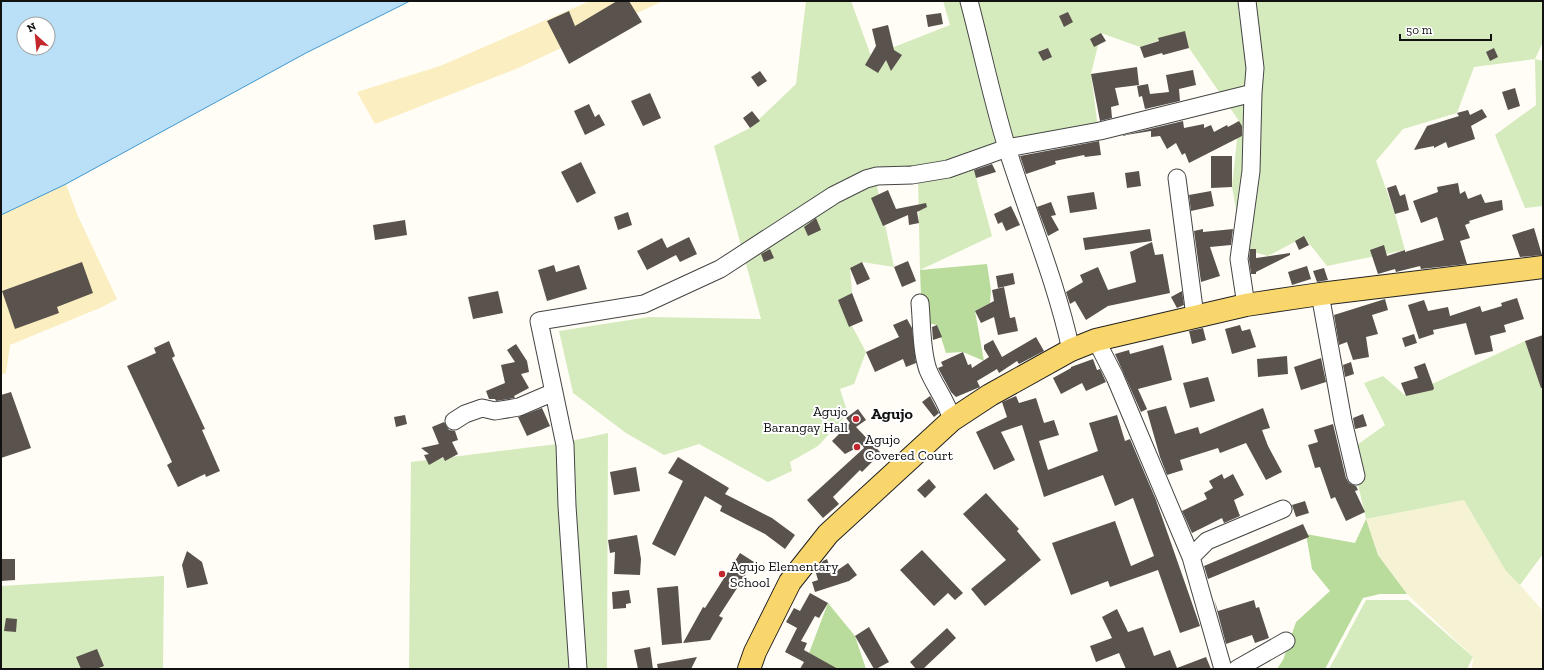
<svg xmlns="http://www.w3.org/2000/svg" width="1544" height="670" font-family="'Zilla Slab',serif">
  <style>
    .farmland { fill: #f6f3d4 }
    .green { fill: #d5ebbd }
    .forest { fill: #b9dc9c }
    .sand { fill: #fbeec1 }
    .water { fill: #b9e0f7; stroke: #3f96cf; fill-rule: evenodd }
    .building { fill: #5a524d }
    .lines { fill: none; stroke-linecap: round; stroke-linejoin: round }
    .minor-casing { stroke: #444; stroke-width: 19 }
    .major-casing { stroke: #222; stroke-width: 24 }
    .minor { stroke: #fff; stroke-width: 17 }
    .major { stroke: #f9d66b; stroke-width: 22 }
    .poi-dot { fill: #c4262e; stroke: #fff; stroke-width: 1.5 }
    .labels { text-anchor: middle; stroke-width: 4; stroke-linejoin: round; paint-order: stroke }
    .poi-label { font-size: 14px; fill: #111; stroke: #fff; text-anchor: start }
    .quarter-label { font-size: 16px; font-weight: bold; fill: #111; stroke: #fff }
  </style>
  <rect width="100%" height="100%" fill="#fffdf5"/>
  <path class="farmland" d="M1464,500L1520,585L1543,611V669H1472L1473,657L1407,594L1378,555L1366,519Z"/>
  <path class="green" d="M806,1H851L871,56L950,25L943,1H1543V42L1535,59L1543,61V206L1525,208L1495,135L1536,105L1535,59L1474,67L1457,113L1403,129L1376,161L1395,214L1405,250L1327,266L1304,237L1268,256L1243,249L1232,187L1239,121L1189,48L1185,31L1140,47L1101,33L1091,74L1099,136L876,181L894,267L862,262L850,268L852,293L838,300L866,352L854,384L840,389L848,414L818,446L790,462L792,471L768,482L699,444L664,455L626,433L573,393L559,331L649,317L761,319L714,146L750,128L796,84Z
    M973,166L992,236L920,270L918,179Z
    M1525,341L1543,371V554L1520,585L1506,571L1464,500L1366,519L1350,450L1385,425L1364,383L1383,376L1406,396Z
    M608,433L607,669H409L411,462L557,444Z
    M164,576L163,669H1V586Z
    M1366,600H1408L1473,657L1467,669H1329Z"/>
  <path class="forest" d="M987,264L991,290L990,303L975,311L984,361L963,352L946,353L937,325L922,322L920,270Z
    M1366,519L1378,555L1407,594H1380L1363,598L1325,669H1277L1283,660L1296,622L1330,591L1312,569L1306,534L1355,543Z
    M828,603L855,636L866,669H832L809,653Z"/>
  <path class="sand" d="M590,1H663L518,68L375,124L357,92L440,66Z
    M66,184L77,214L117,299L102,307L10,345L6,373L1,375V215Z"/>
  <path class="water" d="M1,1H410L306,53L66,184L1,215ZM24,24H48V48H24Z"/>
  <path class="building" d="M617,1H629L642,22L569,64L547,21L569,11L575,26Z
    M1068,12L1073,22L1064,27L1059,16Z
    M941,13L943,24L928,27L926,15Z
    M888,25L894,50L902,55L891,71L886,60L878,73L865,65L876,46L872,29Z
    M1185,31L1189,48L1163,55L1162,53L1144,58L1140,47L1159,41L1158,38Z
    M1101,33L1106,41L1094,47L1090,39Z
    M1048,48L1052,57L1043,61L1038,52Z
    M1494,48L1498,57L1490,61L1486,52Z
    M1137,67L1139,85L1115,88L1119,105L1111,107L1112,118L1100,121L1091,74Z
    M1193,70L1196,85L1179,89L1180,101L1145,109L1142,96L1139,97L1137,86L1148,84L1150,94L1169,92L1166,75Z
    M760,71L767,81L758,87L751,77Z
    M1515,88L1520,106L1508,110L1502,92Z
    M650,93L661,118L643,126L631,101Z
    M589,104L595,117L599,114L605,125L585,135L574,111Z
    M1482,109L1487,117L1471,126L1475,139L1448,148L1446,142L1434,148V146L1414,150L1427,126L1459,116L1457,113L1468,110L1470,115Z
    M752,111L760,121L750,128L743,118Z
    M1183,121L1184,128L1204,124V128L1211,125L1214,132L1227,125L1228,127L1239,121L1242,126V136L1189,163L1185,153L1182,155L1176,143L1167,149L1160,136L1151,137V131L1120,136Z
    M1099,141L1101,155L1085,157L1084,155L1055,161L1056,164L1026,174L1020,156Z
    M1211,156H1232V187L1211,188Z
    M581,162L596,193L577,203L561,172Z
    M992,164L996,172L976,178L974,170Z
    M1139,171L1141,186L1127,188L1125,173Z
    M1458,183L1460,194L1465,191L1468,199L1481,194L1485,203L1502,200L1503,210L1469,221L1470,223L1465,225L1470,238L1460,241L1467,264L1421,269L1420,266L1396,272L1395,269L1378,274L1370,250L1384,245L1387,256L1405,250V252L1444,240L1437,217L1421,223L1413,201L1438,192L1437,187Z
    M1396,185L1400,196L1405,194L1409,210L1395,214L1387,188Z
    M888,190L896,209L926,203L927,207L917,212L919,223L909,225L908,215L883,226L871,198Z
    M1211,191L1214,206L1191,211L1189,195Z
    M1094,192L1097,209L1070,213L1067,196Z
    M1051,202L1056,215L1051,216L1059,230L1048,236L1037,207Z
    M1011,206L1020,225L1006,231L1002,222L998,224L994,214Z
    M628,212L632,225L618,230L614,217Z
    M816,218L821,230L808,236L804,227Z
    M405,220L407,235L375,240L373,225Z
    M1534,228L1542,255L1520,257L1512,235Z
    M1150,229L1152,241L1085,250L1083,238Z
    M1203,229V232L1233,229L1231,245L1210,247L1220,276L1201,282L1194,231Z
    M1304,236L1309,245L1299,250L1295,241Z
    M689,237L697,254L680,262L676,255L647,270L637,251L662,238L667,248Z
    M1152,242L1155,255L1163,254L1170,293L1108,306L1086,320L1075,301L1070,304L1066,292L1083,282L1080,275L1098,267L1108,290L1136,282L1130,252Z
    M770,249L774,258L764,262L761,254Z
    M1250,249H1256V258L1290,253V255L1256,272V274H1251L1249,259Z
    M908,261L916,281L902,287L894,267Z
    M82,262L93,293L57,307L59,313L15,329L2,291Z
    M862,262L870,279L857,285L850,268Z
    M554,265L556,272L579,265L587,289L547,301L538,270Z
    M1307,266L1311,279L1292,285L1288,272Z
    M1324,268L1328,280L1317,282L1313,271Z
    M1013,273L1015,284L998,288L996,276Z
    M1004,287L1010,318L1015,317L1018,331L998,335L994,317L981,323L975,311L994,301L992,290Z
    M498,291L503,313L473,319L468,297Z
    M1182,291L1184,305L1177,308L1171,297Z
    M852,293L863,321L849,327L838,300Z
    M1517,298L1524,319L1504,325L1506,332L1490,336L1493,351L1475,355L1466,323L1433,330L1434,334L1419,339L1408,305L1424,300L1428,311L1448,307L1450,316L1480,306L1482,312L1502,306L1501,303Z
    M1385,299L1388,310L1372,315L1378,334L1366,337L1369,357L1353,360L1347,342L1339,345L1334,315Z
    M907,319L912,328L916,363L906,367L903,359L875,372L866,352L899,337L893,325Z
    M937,325L942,337L933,340L932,327Z
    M1240,325L1242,331L1250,329L1256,347L1232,354L1225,329Z
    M1203,328L1206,340L1192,344L1189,331Z
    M1414,334L1417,343L1405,347L1402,338Z
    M1543,335V388H1541L1525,341Z
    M1036,337L1044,351L1019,364L1017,361L999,373L997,369L977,381L980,387L956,397L951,392L938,368L943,366L941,362L963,352L968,365L971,364L972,368L989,357L984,349V345L993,340L1002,357Z
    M169,341L175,356L172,358L205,429L202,430L220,471L206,477L205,474L178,487L167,465L172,462L127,366L156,353L154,348Z
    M516,344L527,361L529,372L521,374L529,388L514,396L515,398L496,401L495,399H489L486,391L505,383L501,365L515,362L507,350Z
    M1163,345L1172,380L1138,389L1147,409L1141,412L1115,354L1129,350L1130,354Z
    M1287,356L1288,374L1258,377L1257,359Z
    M1321,358L1326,382L1301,390L1294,367Z
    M1093,359L1097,370L1100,369L1106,382L1086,391L1082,383L1061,394L1053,378L1071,368V367Z
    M1351,362L1354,374L1345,377L1343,365Z
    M1425,363L1434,388L1433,390L1406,396L1401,383L1418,378L1414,367Z
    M1208,377L1215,401L1190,408L1183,383Z
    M11,392L31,448L1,458V395Z
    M930,396L939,413L934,417L922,402Z
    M1016,396L1019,403L1036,398L1044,423L1054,420L1059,435L1039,441L1048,470L1098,451L1089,423L1117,415L1125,441L1130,439L1156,500L1200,626L1180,633L1158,570L1110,587L1108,581L1071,595L1052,543L1115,521L1131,566L1154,556L1133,498L1115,506L1103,475L1044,497L1022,425L1001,432L1015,460L994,470L976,432L1007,417L1002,402Z
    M1166,406L1175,434L1198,427L1200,434L1263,408L1270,428L1262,430L1268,446L1282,472L1266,480L1246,443L1220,453L1218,448L1180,460L1183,470L1167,475L1160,457L1147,411Z
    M542,408L550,426L527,436L518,417Z
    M858,409L866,420L856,427L881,453L862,472L860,470L833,497L839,504L823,518L807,500L864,448L862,445L845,454L832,441L850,423L846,418Z
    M1363,414L1367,426L1355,429L1353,418Z
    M405,415L407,424L396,427L394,417Z
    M444,422L449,430L455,431L458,440L452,442L458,454L445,461L443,457L429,465L424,455L429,454L421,448L439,444L432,427Z
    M1333,424L1346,478L1349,483L1356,486L1358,490L1355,491L1365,512L1346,521L1335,497L1331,499L1320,467L1315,468L1308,445L1318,442L1314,430Z
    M678,457L729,488L725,494L772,518L795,535L785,549L765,534L720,511L722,506L705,496L675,556L652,544L683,481L668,473Z
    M636,467L640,491L614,495L610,472Z
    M1222,474L1224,479L1233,474L1244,495L1234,500L1240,516L1224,523L1222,518L1192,533L1182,511L1207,499L1204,493L1213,488L1209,481Z
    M929,479L936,487L925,498L917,490Z
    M986,493L1019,529L1017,531L1041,560L985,606L971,589L1006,560L963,514Z
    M1305,501L1309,513L1296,517L1292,505Z
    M1303,524L1309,537L1208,579L1204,566Z
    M637,535L641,559L640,575L614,574L615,552L610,553L608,540Z
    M922,550L963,593L955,600L948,593L934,606L900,570Z
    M187,551L202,562L208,584L187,588L182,565Z
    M740,553L754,562L719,616L723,618L710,640L683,643L703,607L705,608Z
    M1,559H15V580L1,581Z
    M827,559L832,574L848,563L857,575L849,581L815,592L812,582L818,580L815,570L823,561Z
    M678,586L682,643L662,645L657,588Z
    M629,590L631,603L626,604V608L613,609L612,592Z
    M810,593L828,603L819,618L815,616L801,641L807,643L804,650L838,669H800L804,662L785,652L797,628L786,622L794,608L800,611Z
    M1214,599L1218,611L1254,600L1256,608L1259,607L1269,638L1255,643L1252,635L1226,644Z
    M1117,609L1128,632L1143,627L1154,656L1170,650L1177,668L1206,657L1211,669H1126L1119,653L1096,662L1090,646L1112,638L1102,617Z
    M6,618L17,619L16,632L4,631Z
    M869,627L889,662L876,669H874L855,636Z
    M947,628L956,638L923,669H916L910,662Z
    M650,647L653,669H638L634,650Z
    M97,649L104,666L96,669H81L76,657Z
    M697,657L691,669H658L657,664Z"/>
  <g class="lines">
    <g class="minor-casing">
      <path id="minor" d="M969,1C982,50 992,99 1007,148C1028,215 1056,281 1071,350
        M1177,178L1195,316
        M1320,294L1343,421L1356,476
        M920,303C922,324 921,350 928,370C935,387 947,401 952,420
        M1246,305L1239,259L1251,171L1253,93
        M1096,340L1115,377L1191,557L1223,669
        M454,421L465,414L482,408L495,411L519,407L554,392
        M1191,557L1207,541L1283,509
        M578,669L567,506L565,445L539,321L644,304L720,269L834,195L866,179L877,176L912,175L948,169L1007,148L1100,131L1253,93L1255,68L1247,1
        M1237,669L1286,641"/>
    </g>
    <g class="major-casing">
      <path id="major" d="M749,669L755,652L790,582L828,534L952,420L990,395L1071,350L1096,340L1246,305L1320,294L1543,267"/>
    </g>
    <use href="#minor" class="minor"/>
    <use href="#major" class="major"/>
  </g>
  <g class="poi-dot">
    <circle cx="856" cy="419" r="4"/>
    <circle cx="857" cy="447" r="4"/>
    <circle cx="722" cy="574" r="4"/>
  </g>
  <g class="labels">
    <g class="poi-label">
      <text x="848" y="416" text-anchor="end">Agujo<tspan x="848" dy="16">Barangay Hall</tspan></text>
      <text x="865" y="444">Agujo<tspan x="865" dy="16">Covered Court</tspan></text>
      <text x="730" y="571">Agujo Elementary<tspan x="730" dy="16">School</tspan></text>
    </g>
    <g class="quarter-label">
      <text x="892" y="419">Agujo</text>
    </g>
  </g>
  <rect width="1544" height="670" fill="none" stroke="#111111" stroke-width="4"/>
  <g transform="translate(36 36) rotate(333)"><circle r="19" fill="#ffffff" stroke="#a0a0a0"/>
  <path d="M0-3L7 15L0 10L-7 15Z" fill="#c4262e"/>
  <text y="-6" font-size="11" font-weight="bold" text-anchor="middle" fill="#111111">N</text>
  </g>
  <path d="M1400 34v6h91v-6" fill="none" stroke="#111111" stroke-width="2"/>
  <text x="1406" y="34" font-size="12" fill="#111111" stroke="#ffffff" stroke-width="3" paint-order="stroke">50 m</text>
</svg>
